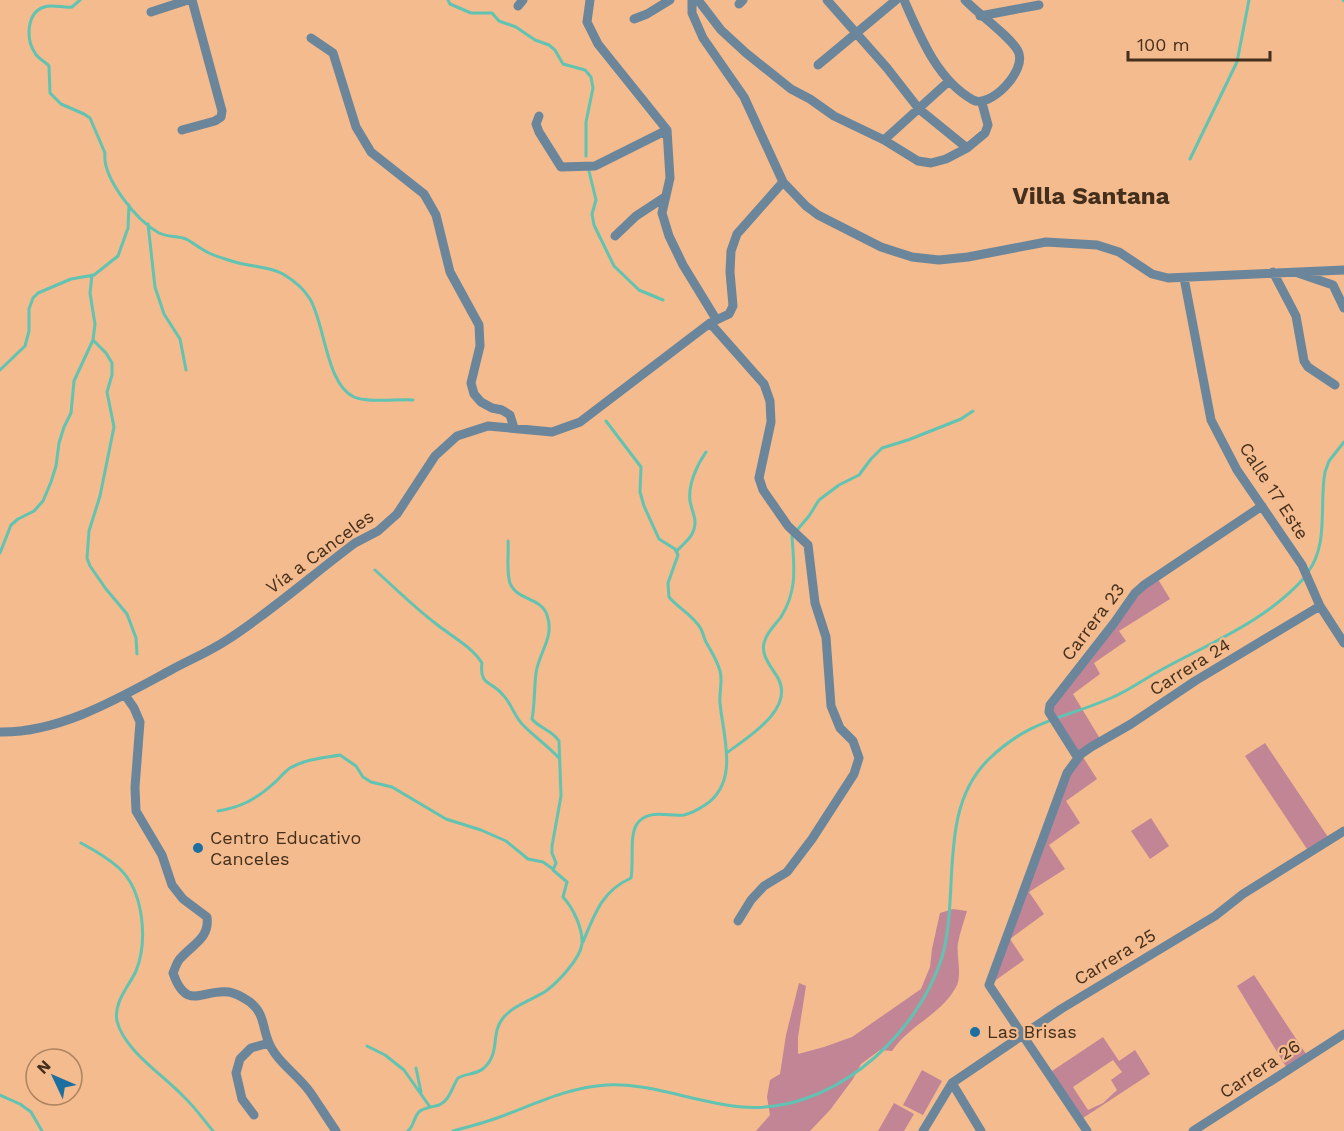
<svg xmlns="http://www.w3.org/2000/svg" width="1344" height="1131" font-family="'Work Sans',sans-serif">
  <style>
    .green { fill: #c28596; fill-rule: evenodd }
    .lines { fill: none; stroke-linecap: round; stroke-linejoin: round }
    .stream { stroke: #61c3b1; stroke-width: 3 }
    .street { stroke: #6b869a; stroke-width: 9 }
    .poi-dot { fill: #1c6fa0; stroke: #f3bb8e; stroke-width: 2 }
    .labels { text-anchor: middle; stroke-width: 4.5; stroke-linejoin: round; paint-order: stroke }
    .street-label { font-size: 18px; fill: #442e1c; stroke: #f3bb8e }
    .poi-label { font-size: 18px; fill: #442e1c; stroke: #f3bb8e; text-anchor: start }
    .district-label { font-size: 24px; font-weight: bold; fill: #442e1c; stroke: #f3bb8e }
  </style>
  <rect width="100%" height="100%" fill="#f3bb8e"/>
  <path class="green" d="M1156,576L1170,599L1119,631L1126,641L1094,663L1100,674L1073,694L1102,742L1081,754L1097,779L1066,801L1080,823L1049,845L1065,869L1029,892L1044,914L1010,939L1024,960L989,985L1061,795L1078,758L1049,712L1114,623Z
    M1265,743L1330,840L1309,852L1245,756Z
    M1151,818L1169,846L1150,859L1131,831Z
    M953,909L967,911C964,921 960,932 958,943C956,955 962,973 957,985C943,1014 910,1024 892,1051L880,1050L861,1064L853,1079L830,1110L810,1131H756L770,1115L767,1097L770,1080L780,1074L786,1035L799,983L806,986L798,1037V1054L824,1047L852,1037L921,989L930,967L932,949L940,913Z
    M1254,975L1308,1057L1288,1070L1237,986Z
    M1103,1037L1119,1061L1135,1050L1150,1074L1080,1120L1049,1073ZM1113,1060L1122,1072L1111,1080L1117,1090L1103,1103L1088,1110L1073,1087Z
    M922,1070L942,1081L923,1115L903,1105Z
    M894,1103L914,1114L904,1131H878Z"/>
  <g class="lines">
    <path class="stream" d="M80,0L72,7C63,8 52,4 44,7C26,13 26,40 35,53C38,59 45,61 49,66L50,93L61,104L84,114L90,118L105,153C102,178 137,221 159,233C167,237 177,236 186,239C194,243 200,249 209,253C217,257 226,259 235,262C251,267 268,266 283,274C293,280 304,289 310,299C325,324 326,384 354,397C367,403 397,399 413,400
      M448,0L450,4L471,13H492L499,21L516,27L535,40L549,45L555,50L563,64L585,70L591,77L593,88L586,122V156
      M1343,0L1344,1
      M1190,159L1237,62L1249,0
      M589,171L596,200L592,214L594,225L614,266L639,290L663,300
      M148,224L155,287L164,314L180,339L186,370
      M93,340L106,353L112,363V375L107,392L114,427L100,496L89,531L87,558L90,566L106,589L127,614L136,638L137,654
      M0,370L25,346L29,331V309L33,298L38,293L71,279L94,275L118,256L128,228L129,205
      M677,551C681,546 689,540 692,534C699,521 692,513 690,501C688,484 697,465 706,452
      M0,553L11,525L18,519L34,511L43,501L51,482L56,466L59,443L64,427L71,413L74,381L93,340L95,324L90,293L92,275
      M375,570C395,588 414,607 435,623C451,636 470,645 482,663C479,686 492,681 503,695C512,704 514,717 524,726C535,737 548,746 559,758
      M1308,572C1329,544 1319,505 1325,472L1329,461L1344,442
      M728,752C748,737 795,709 778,678C771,666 759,654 765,640C768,631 776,624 781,617C798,590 794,566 792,536L809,516L819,500L839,485L859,475L871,459L882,448L908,440L961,419L973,411
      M218,811C241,807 255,800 273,784C279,779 283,773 290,768C306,759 322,758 340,755L356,766L363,777L371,782L392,787L446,819L481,830L506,841L528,859L543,862L553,869
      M81,843C94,850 108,858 119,868C144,891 148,941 136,971C129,986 113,1003 117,1021C124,1050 163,1075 183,1096C194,1106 203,1119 213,1131
      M583,942C595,913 602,891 631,878C634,863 629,835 637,824C648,808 669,817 684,815C692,813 699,809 705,805C740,782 723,736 720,703C719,692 723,681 720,671C717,660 711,651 706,642C704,638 703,633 701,629C694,616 678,608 669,597L668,583L678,555L675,549L659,539L644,506L640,492L641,467L606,421
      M367,1046L385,1055L404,1070L430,1107
      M416,1068L421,1092
      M0,1095L20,1104L31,1112L42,1131
      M408,1131C415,1125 413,1117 420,1111C426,1107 433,1107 439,1105C450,1100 452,1087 458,1078C466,1073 476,1075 484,1068C501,1052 490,1034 503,1018C514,1005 532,1000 546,991C558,982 580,959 582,944C583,928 573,908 563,897L567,882L553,870L556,863L552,853V846L561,796L559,741C552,730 539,728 532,719C535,704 534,688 536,673C539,652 555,637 547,615C541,597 517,601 510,583C506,570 509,555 508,541
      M453,1131C468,1127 483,1123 497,1118C533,1105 568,1087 607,1085C653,1083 696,1103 742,1107C828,1114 910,1043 939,966C963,902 934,812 989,759C1029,720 1063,719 1111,698C1128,691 1144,679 1161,670C1210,643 1266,621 1304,578"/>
    <path class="street" d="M590,0L587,22L598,44L667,130L670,178L662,213L669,236L683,265L716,319
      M692,0V13L703,38L744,97L783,182L806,206L818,215L881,247L912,257L939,260L968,257L1046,242L1097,245L1119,252L1152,274L1168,278L1344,270
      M698,0L721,30L746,53L791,89L810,99L834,116L884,140L918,161L931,163L946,159L967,148L985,133L988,125L982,103
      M827,0L887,68L919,109L967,148
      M904,0C920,36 937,80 973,100C990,109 1028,70 1018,51C1009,35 979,15 965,0
      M739,4L743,0
      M518,6L523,0
      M151,12L188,0
      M980,16L1039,5
      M634,19L647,14L670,0
      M311,38L333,53L356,127L371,152L424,194L436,215L450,272L479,325L480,346L471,383L474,394L481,402L492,408L502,410L510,415L514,428
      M818,65L896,0
      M539,116L536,124L539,132L561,167L595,166L667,130
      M182,130L215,121L221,117L222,111L192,0
      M884,140L949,81
      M615,236L636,216L665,197
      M1273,272L1296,316L1304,361L1308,367L1335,385
      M1298,273L1333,285L1344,308
      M1184,278L1211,420L1237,470L1302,565L1320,606L1344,643
      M710,323L764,384L770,401L771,422L759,478L763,490L788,526L808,545L815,603L826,637L831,706L840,728L853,741L859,758L854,774L812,839L787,872L764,886L751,900L738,921
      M125,695L134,708L140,722L135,787L136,811L162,855L172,885L183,899L207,917C210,939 191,945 179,960C176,964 175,969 173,973C187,1013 203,988 229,992C236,993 244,998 250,1002C265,1014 262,1027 269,1043C277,1062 298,1075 310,1092C319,1105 327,1118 336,1131
      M0,732C60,733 119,698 171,670C189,660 209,652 227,640C272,611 312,575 355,543L378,531L397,514L435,456L457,436L488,426L552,432L580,422L710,323L729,314L733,306L730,272L731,251L737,234L783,182
      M1078,758L1049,712L1050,705L1114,623L1135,593L1144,585L1262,506
      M952,1083L981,1131
      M254,1115L242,1099L236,1073L240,1059L251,1048L269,1043
      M923,1131L952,1083L1061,1009L1215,916L1243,894L1344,831
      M1087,1131L989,985L1067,773L1081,754L1091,747L1131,724L1195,681L1320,606
      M1193,1131L1344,1034"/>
  </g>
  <g class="poi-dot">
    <circle cx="198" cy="848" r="6"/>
    <circle cx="975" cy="1032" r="6"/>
  </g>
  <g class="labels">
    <g class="street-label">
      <text transform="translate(1274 491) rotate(57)" y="6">Calle 17 Este</text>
      <text transform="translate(320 552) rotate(-36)" y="6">Vía a Canceles</text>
      <text transform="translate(1093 622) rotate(-53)" y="6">Carrera 23</text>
      <text transform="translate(1190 667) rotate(-32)" y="6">Carrera 24</text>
      <text transform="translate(1115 957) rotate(-31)" y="6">Carrera 25</text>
      <text transform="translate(1260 1069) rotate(-33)" y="6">Carrera 26</text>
    </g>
    <g class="poi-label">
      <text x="210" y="844">Centro Educativo<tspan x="210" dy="21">Canceles</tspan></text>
      <text x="987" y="1038">Las Brisas</text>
    </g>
    <g class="district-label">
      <text x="1091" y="204">Villa Santana</text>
    </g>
  </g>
  <g transform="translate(54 1077) rotate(314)"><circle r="28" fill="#f3bb8e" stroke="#ad8360" stroke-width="1.5"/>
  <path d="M0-4.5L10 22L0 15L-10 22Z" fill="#1c6fa0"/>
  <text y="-9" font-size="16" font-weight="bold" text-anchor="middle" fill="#442e1c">N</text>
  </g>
  <path d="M1128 51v9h142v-9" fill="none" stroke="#442e1c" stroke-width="3"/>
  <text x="1137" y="51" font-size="18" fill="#442e1c" stroke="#f3bb8e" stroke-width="4.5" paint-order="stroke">100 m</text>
</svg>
